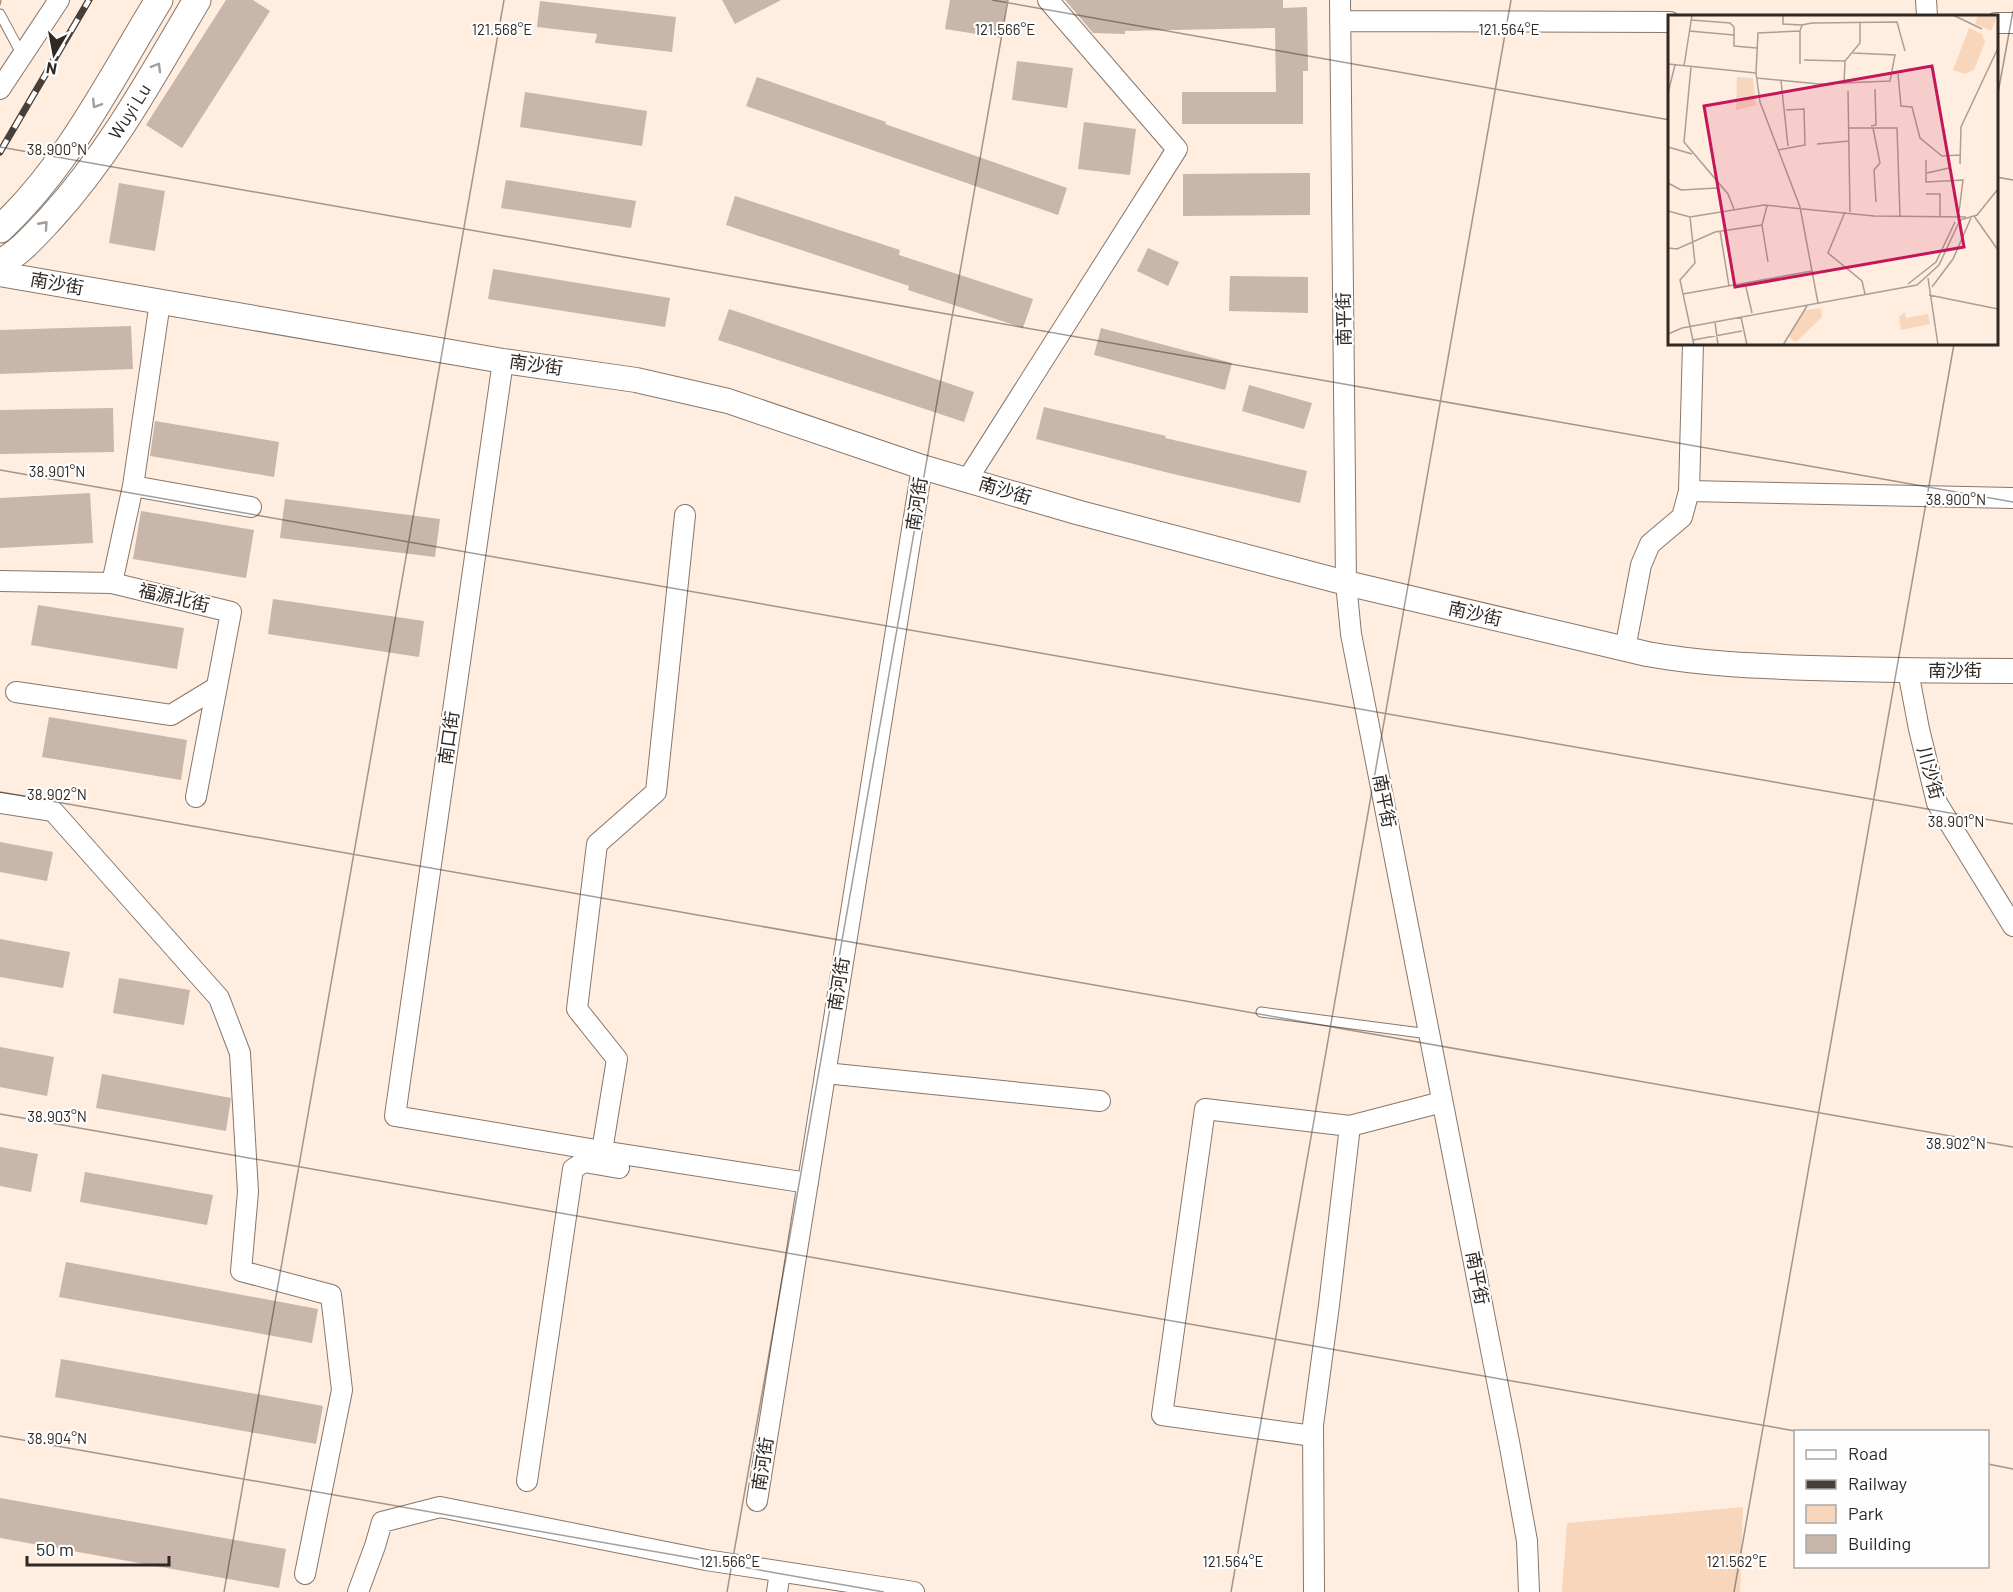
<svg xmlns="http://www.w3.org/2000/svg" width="2013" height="1592" font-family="Barlow,'Noto Sans SC',sans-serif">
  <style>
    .green { fill: #f8d6bb }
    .building { fill: #c7b6a9 }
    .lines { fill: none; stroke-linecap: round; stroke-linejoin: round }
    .service-casing { stroke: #87776b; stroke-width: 11 }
    .minor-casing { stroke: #87776b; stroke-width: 22 }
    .tertiary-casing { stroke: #87776b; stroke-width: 26 }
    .secondary-casing { stroke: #87776b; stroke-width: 29 }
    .service { stroke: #fff; stroke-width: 9 }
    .minor { stroke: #fff; stroke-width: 20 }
    .tertiary { stroke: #fff; stroke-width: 24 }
    .secondary { stroke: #fff; stroke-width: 27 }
    .rail-casing { stroke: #473f39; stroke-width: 7 }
    .rail { stroke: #fefefe; stroke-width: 4.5; stroke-dasharray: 14; stroke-linecap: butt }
    .oneway { stroke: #a19e9c }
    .ticks { fill: none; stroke: #2f2823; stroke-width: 1.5; stroke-opacity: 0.45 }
    .labels { text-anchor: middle; stroke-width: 4.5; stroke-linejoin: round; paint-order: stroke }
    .street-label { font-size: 18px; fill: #2f2823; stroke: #fefefe }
    .inset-road { fill: none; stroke: #ac9e94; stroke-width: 1.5 }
    .view { fill: #c2185b; fill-opacity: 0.15; stroke: #c2185b; stroke-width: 3 }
    .inset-edge { fill: none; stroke: #2f2823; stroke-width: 3 }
    .ticks-label { font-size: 15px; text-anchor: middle; fill: #2f2823; stroke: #fefefe; stroke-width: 4.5; stroke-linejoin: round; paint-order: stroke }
  </style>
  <rect width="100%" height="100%" fill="#ffeddf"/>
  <path class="green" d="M1743,1507L1740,1592H1562L1567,1523Z"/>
  <path class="building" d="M226,0H253L270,11L182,148L146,125Z
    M722,0H781L735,24Z
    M950,0H1007L1002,38L945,29Z
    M1065,0H1283V8L1307,7L1308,71H1303V124H1182V92H1276L1275,28L1125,31V34L1093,33Z
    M540,1L676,17L672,52L595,43L597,34L537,27Z
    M1017,61L1073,68L1067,108L1012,100Z
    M757,77L886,122L885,124L1067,188L1058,215L746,106Z
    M525,92L647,111L642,146L520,127Z
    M1084,122L1136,129L1130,175L1078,169Z
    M1310,173V215L1183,216V174Z
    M506,180L636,201L631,228L501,208Z
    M119,183L165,191L155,251L109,243Z
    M735,196L900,250L899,255L1033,299L1023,328L908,290L909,286L726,225Z
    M1148,248L1179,262L1168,286L1137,271Z
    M493,269L670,298L665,327L488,299Z
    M1230,276L1308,277V313L1229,311Z
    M729,309L974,392L964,422L718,340Z
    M131,326L133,369L0,374V330Z
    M1101,328L1232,363L1225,390L1094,355Z
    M1249,385L1312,403L1304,429L1242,411Z
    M1044,407L1166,436L1165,438L1307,471L1300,503L1173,474L1036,439Z
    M113,408L114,452L0,454V410Z
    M155,421L279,442L274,477L150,456Z
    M90,493L93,543L0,548V498Z
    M285,499L440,519L435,557L280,538Z
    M141,511L254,530L246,578L133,559Z
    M273,599L424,621L419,657L268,634Z
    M38,605L184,628L177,669L31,645Z
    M49,717L187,740L181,780L42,757Z
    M0,842L53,852L47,881L0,872Z
    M0,939L70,952L63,988L0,977Z
    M119,978L190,990L184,1025L113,1013Z
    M0,1047L54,1057L47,1096L0,1087Z
    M102,1074L231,1098L226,1131L96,1108Z
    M0,1147L38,1154L31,1192L0,1186Z
    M85,1172L213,1195L207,1225L80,1202Z
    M66,1262L318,1309L312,1343L59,1297Z
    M61,1359L323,1406L316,1444L55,1397Z
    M0,1498L286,1549L279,1588L0,1538Z"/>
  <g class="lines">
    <g class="service-casing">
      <path id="service" d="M0,14L22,55
        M1261,1012L1429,1034"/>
    </g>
    <g class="minor-casing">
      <path id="minor" d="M1340,0L1346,583L1351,634L1510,1447L1527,1541L1529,1592
        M1926,0L1927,16
        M1340,21L1670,22
        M1996,23H2013
        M0,89L59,0
        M160,302L133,486L251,507
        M503,361L395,1116L602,1151L808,1183
        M967,480L1177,149L1048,0
        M1689,491L2013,498
        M0,581L112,583L231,612L196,797
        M112,583L133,486
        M1625,649L1641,565L1650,544L1682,517L1689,491L1693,344
        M1908,671L1919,729L1937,803L2013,926
        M16,692L171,715L217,687
        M0,803L53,811L219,998L240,1053L248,1192L241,1271L331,1295L342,1390L305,1574
        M825,1073L1100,1101
        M602,1151L617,1059L577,1009L597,844L656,792L685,515
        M1313,1436L1162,1415L1205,1109L1350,1126L1442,1102
        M527,1481L573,1169L584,1162L619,1168
        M757,1501L922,467
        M358,1592L375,1546L382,1522L440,1507L706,1560L914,1592
        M777,1592L780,1572
        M1314,1592L1313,1425L1329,1305L1350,1126"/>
    </g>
    <g class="tertiary-casing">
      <path id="tertiary" d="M0,274L503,361L636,380L728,401L922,467L1080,513L1346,583L1647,654C1702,664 1756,666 1811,668C1879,670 1946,671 2013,671"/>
    </g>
    <g class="secondary-casing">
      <g id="secondary">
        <path d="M0,229C68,166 111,78 159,0"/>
        <path id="s1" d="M0,263C21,252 35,235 51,218C111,152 152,76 197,0"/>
      </g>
    </g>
    <use href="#service" class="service"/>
    <use href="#minor" class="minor"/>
    <use href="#tertiary" class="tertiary"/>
    <use href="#secondary" class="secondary"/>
    <g class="rail-casing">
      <path id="rail" d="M0,152L89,0"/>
    </g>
    <use href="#rail" class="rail"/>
  </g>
  <defs><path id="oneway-chevron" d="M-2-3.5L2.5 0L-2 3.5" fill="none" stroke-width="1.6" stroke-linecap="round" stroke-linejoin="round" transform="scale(1.5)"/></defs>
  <g class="oneway">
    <use href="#oneway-chevron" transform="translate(157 67) rotate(-60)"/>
    <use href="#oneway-chevron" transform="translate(96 104) rotate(122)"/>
    <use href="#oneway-chevron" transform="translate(44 225) rotate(-48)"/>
  </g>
  <path class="ticks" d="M992,0L1670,120M0,5L1,0M1996,104L2013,11M0,147L2013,502M1996,177L2013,180M0,470L2013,824M0,792L2013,1147M0,1114L1801,1432M0,1436L884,1592M1988,1464L2013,1469M224,1592L504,0M727,1592L1008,0M1231,1592L1511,0M1734,1592L1954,344"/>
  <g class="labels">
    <g class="street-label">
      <text dy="6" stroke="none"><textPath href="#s1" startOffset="201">Wuyi Lu</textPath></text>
      <text transform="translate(57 284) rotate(10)" y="6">南沙街</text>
      <text transform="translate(1344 319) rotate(-91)" y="6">南平街</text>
      <text transform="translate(536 365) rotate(8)" y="6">南沙街</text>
      <text transform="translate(1005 491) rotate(17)" y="6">南沙街</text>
      <text transform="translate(917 504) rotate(-81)" y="6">南河街</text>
      <text transform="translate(174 598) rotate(13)" y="6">福源北街</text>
      <text transform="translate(1475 614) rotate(13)" y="6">南沙街</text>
      <text x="1955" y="677">南沙街</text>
      <text transform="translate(449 738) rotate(-82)" y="6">南口街</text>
      <text transform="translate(1930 773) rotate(75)" y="6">川沙街</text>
      <text transform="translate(1384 801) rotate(79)" y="6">南平街</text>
      <text transform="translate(839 984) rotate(-81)" y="6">南河街</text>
      <text transform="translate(1477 1278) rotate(79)" y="6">南平街</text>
      <text transform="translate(763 1464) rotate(-81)" y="6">南河街</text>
    </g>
  </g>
  <g transform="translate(1668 15)">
    <rect width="330" height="330" fill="#ffeddf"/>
    <path d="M310,0H330L323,16L307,9ZM301,13L314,19L317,27L306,55L297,59L285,55ZM69,62L85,63L88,90L68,95ZM153,293L154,302L128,327L121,322L137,295ZM237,297L238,303L260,299L262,309L233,315L231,302Z" fill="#f8d6bb"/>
    <path class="inset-road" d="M115,0V9L134,10M285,0L314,14M23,5L62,8L66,12V31L89,33M21,16L66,20M132,16L90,18L88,58L92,87L132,192L150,288M132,16L134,10L144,8L229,7L237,36M132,16V49M136,45L177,46M0,49L88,58M16,51L24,0M23,52L16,127L60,179L66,194M230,59L233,91L244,92L252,123L274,141L292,140M88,63L151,69L222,66L227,40L185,38M113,66L120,131M176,69L177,46L192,28V7M180,76L182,197M0,78L7,50M203,111L208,110L207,74M181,113H229L232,201M205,113L212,148L206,155L208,187M149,129L181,126M0,132L24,139M110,135L137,130L136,94L118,95M258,145V167L295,165L291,197M292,149L293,112L330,33M259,158L281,153M0,168L13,175L49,173M258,179H272V201M99,191L94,210L100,247M0,196L22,202L96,190L206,201L298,202M177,197L160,238L194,266L197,279M306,201L330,235M22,202L27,248L12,265L26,330M52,216L61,271M0,233L9,234L47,217L94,210M260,263L270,330M77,268L84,298M240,269L268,247L287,207M264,272L285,244L303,203M15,279L144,256M261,280L330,294M73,302L79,330M47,307L50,330M0,319L14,313L249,270L271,250L292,205L309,200L330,174M25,325L74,316M115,330L139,291"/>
    <path class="view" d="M264,51L296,232L67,272L36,91Z"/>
    <rect width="330" height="330" class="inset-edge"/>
  </g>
  <g class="ticks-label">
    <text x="502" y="35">121.568°E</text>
    <text x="1005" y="35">121.566°E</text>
    <text x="1509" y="35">121.564°E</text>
    <text x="57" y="155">38.900°N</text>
    <text x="57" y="477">38.901°N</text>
    <text x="1956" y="505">38.900°N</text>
    <text x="57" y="800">38.902°N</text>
    <text x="1956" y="827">38.901°N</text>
    <text x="57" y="1122">38.903°N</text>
    <text x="1956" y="1149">38.902°N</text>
    <text x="57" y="1444">38.904°N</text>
    <text x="730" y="1567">121.566°E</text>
    <text x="1233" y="1567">121.564°E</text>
    <text x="1737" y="1567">121.562°E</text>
  </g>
  <rect x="1794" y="1430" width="195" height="138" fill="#fefefe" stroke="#aba8a6" stroke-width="1.5"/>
  <rect x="1806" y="1450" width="30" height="9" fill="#ffffff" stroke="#aba8a6" stroke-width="1.5"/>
  <text x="1848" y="1460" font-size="18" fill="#2f2823">Road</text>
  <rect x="1806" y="1480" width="30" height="9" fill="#473f39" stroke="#aba8a6" stroke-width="1.5"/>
  <text x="1848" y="1490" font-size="18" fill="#2f2823">Railway</text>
  <rect x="1806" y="1505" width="30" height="18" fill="#f8d6bb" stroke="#aba8a6" stroke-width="1.5"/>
  <text x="1848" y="1520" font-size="18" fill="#2f2823">Park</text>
  <rect x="1806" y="1535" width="30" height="18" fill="#c7b6a9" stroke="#aba8a6" stroke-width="1.5"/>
  <text x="1848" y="1550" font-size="18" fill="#2f2823">Building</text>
  <g transform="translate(54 54) rotate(190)" stroke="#fefefe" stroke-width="4.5" paint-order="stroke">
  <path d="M0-4.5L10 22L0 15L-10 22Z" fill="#2f2823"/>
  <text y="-9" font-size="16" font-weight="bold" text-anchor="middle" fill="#2f2823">N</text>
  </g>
  <path d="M27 1556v9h142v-9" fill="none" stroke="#2f2823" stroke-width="3"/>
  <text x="36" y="1556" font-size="18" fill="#2f2823" stroke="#fefefe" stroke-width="4.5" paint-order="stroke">50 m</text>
</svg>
